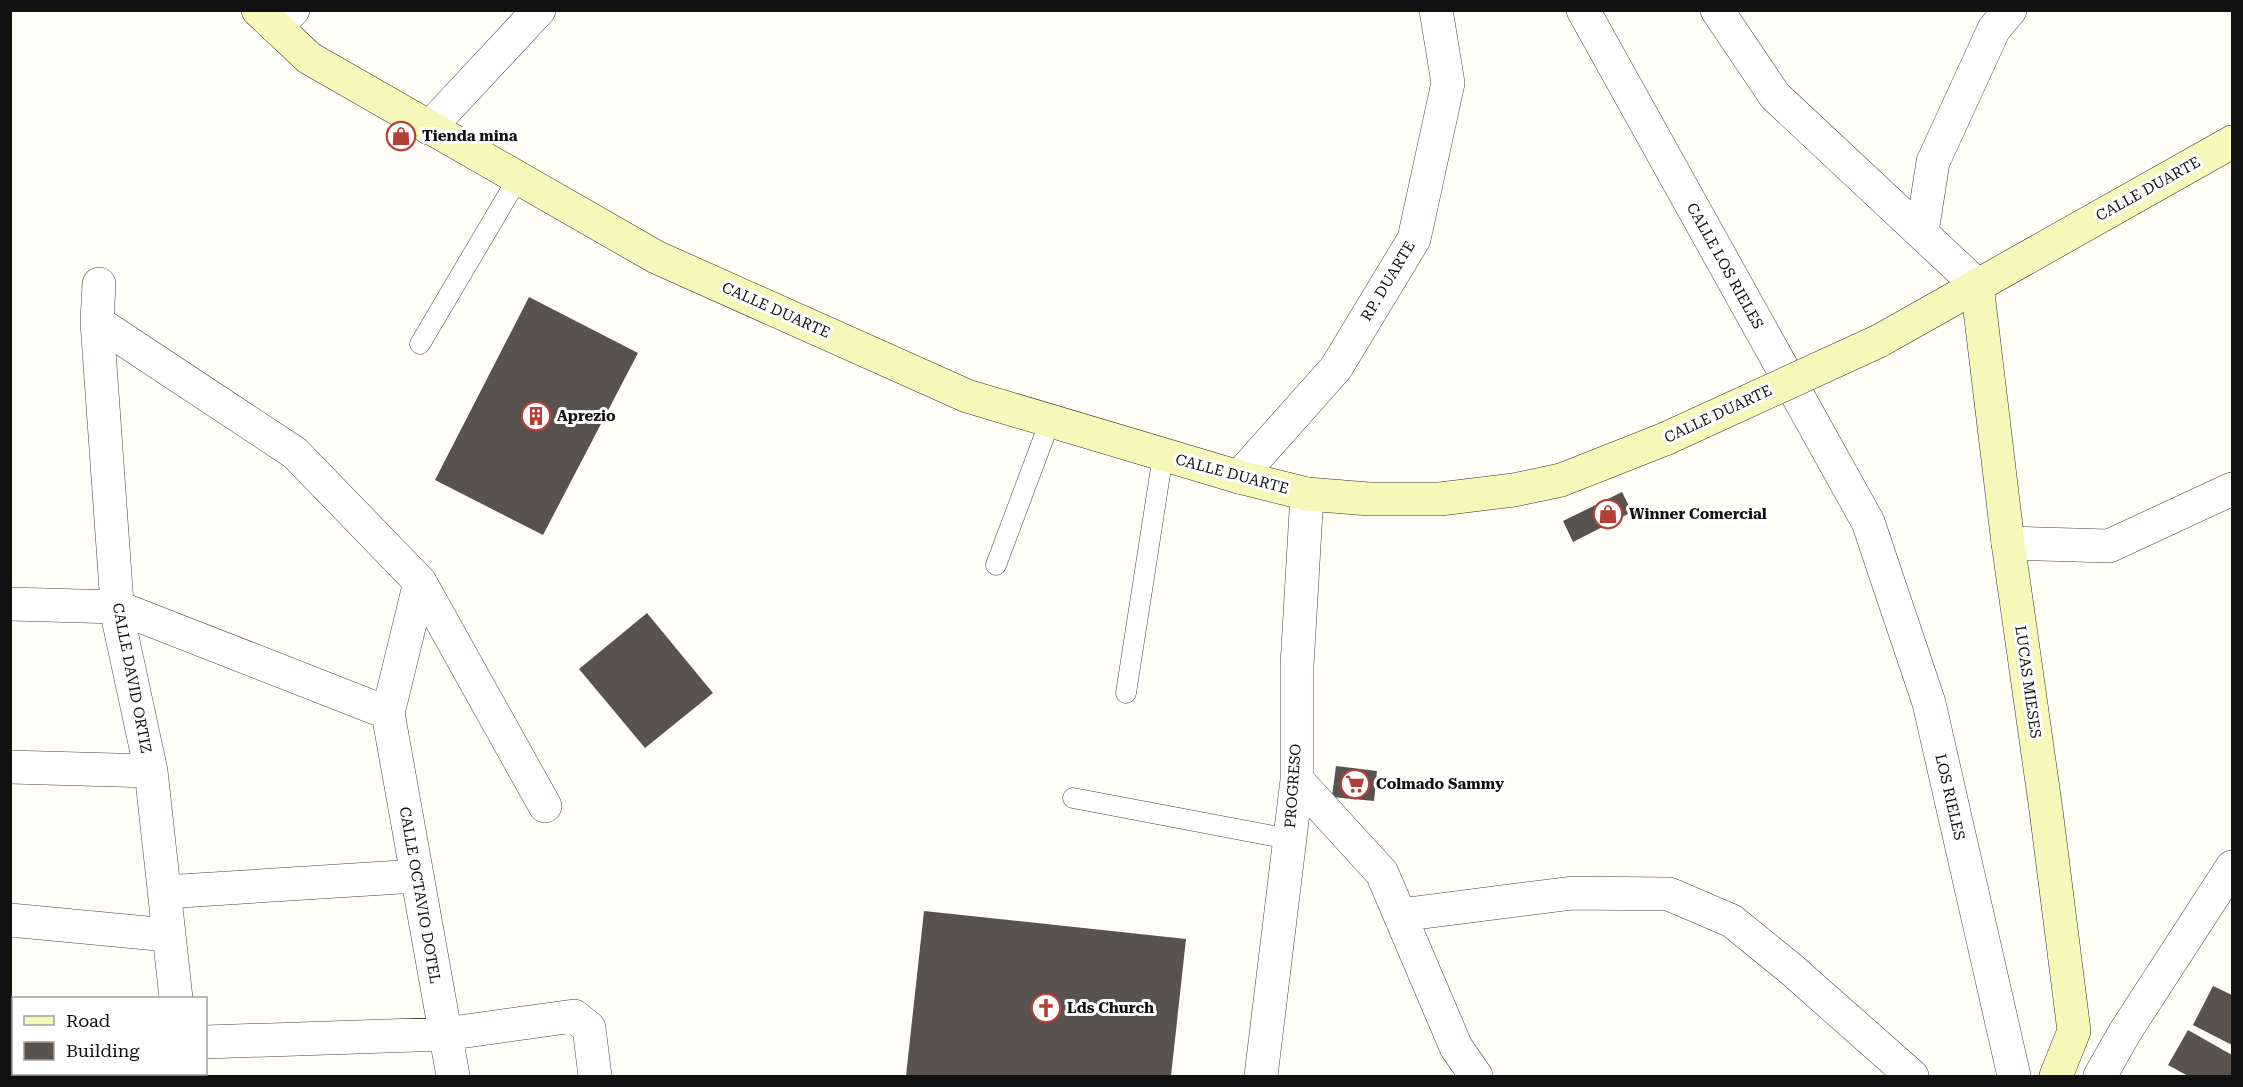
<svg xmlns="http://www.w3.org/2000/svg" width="2243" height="1087" font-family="'Roboto Serif',serif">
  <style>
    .building { fill: #58534e }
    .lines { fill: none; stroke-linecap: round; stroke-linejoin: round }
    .lane-casing { stroke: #444; stroke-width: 21 }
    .street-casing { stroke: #444; stroke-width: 34 }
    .secondary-casing { stroke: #333; stroke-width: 34 }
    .lane { stroke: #fff; stroke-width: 20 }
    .street { stroke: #fff; stroke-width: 33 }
    .secondary { stroke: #f6f7b8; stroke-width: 33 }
    .secondary-bridge-casing { stroke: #333; stroke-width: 34; stroke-linecap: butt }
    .secondary-bridge { stroke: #f6f7b8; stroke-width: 33 }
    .labels { text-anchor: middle; stroke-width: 6; stroke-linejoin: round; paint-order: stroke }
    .poi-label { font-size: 15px; font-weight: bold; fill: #111; stroke: #fff; text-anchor: start }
    .street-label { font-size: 15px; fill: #111; stroke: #fff }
  </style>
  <rect width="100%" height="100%" fill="#fefdf6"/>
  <path class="building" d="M529,297L638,353L543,535L435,480Z
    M1622,492L1632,512L1573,542L1563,521Z
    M647,613L713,693L645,748L579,669Z
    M1336,766L1377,771L1374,801L1332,797Z
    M924,911L1186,939L1171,1076H906Z
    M2213,986L2232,995V1045L2193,1025Z
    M2188,1030L2232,1055V1076H2188L2168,1065Z"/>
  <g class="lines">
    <g class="lane-casing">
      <path id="lane" d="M420,344L518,178
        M996,565L1050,421
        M1126,693L1163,455
        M1073,798L1289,839"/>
    </g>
    <g class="street-casing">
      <path id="street" d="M1583,10L1868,522L1929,703L2014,1076
        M1717,10L1775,96L1977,285
        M276,27L293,10
        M429,128L539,10
        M1922,232L1933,162L1994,29L2010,10
        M99,284L97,322L118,618L151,771L176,998
        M97,322L295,453L420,582L545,806
        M1239,477L1336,368L1414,239L1448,83L1436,10
        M2008,543L2109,546L2232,489
        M420,582L388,713L453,1076
        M10,604L117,607L388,713
        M10,767L151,771
        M1297,780L1382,873L1456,1047L1476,1076
        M164,892L417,876
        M1400,915L1573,893L1669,894L1732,921L1791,969L1912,1076
        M10,920L168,935
        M206,1042L445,1034L574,1016L589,1028L595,1076
        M185,1074V1076
        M1261,1076L1297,780V666L1307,494
        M2100,1076L2125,1032L2232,867"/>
    </g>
    <g class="secondary-casing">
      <path id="secondary" d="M258,10L309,58L656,257L967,396L1239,477L1307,494L1369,499H1440L1514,490L1561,480L1665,439
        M1977,285L2008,543L2046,810L2074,1031L2056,1076
        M1879,341L2232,142"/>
    </g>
    <use href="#lane" class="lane"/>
    <use href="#street" class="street"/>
    <use href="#secondary" class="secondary"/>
    <g class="secondary-bridge-casing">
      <path id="secondary-bridge" d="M1665,439L1879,341"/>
    </g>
    <use href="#secondary-bridge" class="secondary-bridge"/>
  </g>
  <defs>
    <g id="shop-ring" transform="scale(1.5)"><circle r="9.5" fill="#fff" stroke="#b33f36" stroke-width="1.5"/><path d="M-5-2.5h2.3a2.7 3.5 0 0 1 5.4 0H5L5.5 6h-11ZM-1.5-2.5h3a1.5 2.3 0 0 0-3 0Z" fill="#b33f36"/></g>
    <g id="building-ring" transform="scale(1.5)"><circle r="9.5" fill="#fff" stroke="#b33f36" stroke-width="1.5"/><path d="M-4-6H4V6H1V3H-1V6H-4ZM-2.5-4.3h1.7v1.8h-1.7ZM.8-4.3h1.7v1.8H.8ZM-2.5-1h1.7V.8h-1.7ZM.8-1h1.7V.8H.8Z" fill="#b33f36"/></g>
    <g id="supermarket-ring" transform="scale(1.5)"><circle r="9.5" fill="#fff" stroke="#b33f36" stroke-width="1.5"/><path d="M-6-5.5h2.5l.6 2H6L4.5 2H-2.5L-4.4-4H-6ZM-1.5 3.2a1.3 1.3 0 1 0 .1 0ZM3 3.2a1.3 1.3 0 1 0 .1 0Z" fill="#b33f36"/></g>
    <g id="church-ring" transform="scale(1.5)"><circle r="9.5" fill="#fff" stroke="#b33f36" stroke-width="1.5"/><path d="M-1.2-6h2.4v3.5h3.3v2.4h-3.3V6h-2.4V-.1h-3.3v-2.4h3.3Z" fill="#b33f36"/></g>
  </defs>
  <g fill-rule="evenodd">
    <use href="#shop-ring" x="401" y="136"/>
    <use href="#building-ring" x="536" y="416"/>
    <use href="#shop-ring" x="1608" y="514"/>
    <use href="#supermarket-ring" x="1355" y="784"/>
    <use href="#church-ring" x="1046" y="1008"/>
  </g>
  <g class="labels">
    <g class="poi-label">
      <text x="422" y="141">Tienda mina</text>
      <text x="557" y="421">Aprezio</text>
      <text x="1629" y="519">Winner Comercial</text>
      <text x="1376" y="789">Colmado Sammy</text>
      <text x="1067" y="1013">Lds Church</text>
    </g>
    <g class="street-label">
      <text transform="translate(2148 189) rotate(-29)" y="5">CALLE DUARTE</text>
      <text transform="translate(1725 266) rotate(61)" y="5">CALLE LOS RIELES</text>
      <text transform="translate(1388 281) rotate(-59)" y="5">RP. DUARTE</text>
      <text transform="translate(776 310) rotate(24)" y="5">CALLE DUARTE</text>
      <text transform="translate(1718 414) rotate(-25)" y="5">CALLE DUARTE</text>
      <text transform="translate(1232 474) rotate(15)" y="5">CALLE DUARTE</text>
      <text transform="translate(132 678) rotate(79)" y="5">CALLE DAVID ORTIZ</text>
      <text transform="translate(2028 682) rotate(82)" y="5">LUCAS MIESES</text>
      <text transform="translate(1293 786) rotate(-86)" y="5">PROGRESO</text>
      <text transform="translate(1950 797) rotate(77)" y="5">LOS RIELES</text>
      <text transform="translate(420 895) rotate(80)" y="5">CALLE OCTAVIO DOTEL</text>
    </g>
  </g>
  <rect width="2243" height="1087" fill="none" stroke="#111111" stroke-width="24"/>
  <rect x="12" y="997" width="195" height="78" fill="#ffffff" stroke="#a0a0a0" stroke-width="1.5"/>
  <rect x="24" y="1016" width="30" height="9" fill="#f6f7b8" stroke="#a0a0a0" stroke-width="1.5"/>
  <text x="66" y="1027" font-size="18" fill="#111111">Road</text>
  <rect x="24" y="1042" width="30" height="18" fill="#58534e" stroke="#a0a0a0" stroke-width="1.5"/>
  <text x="66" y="1057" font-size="18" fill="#111111">Building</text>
</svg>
